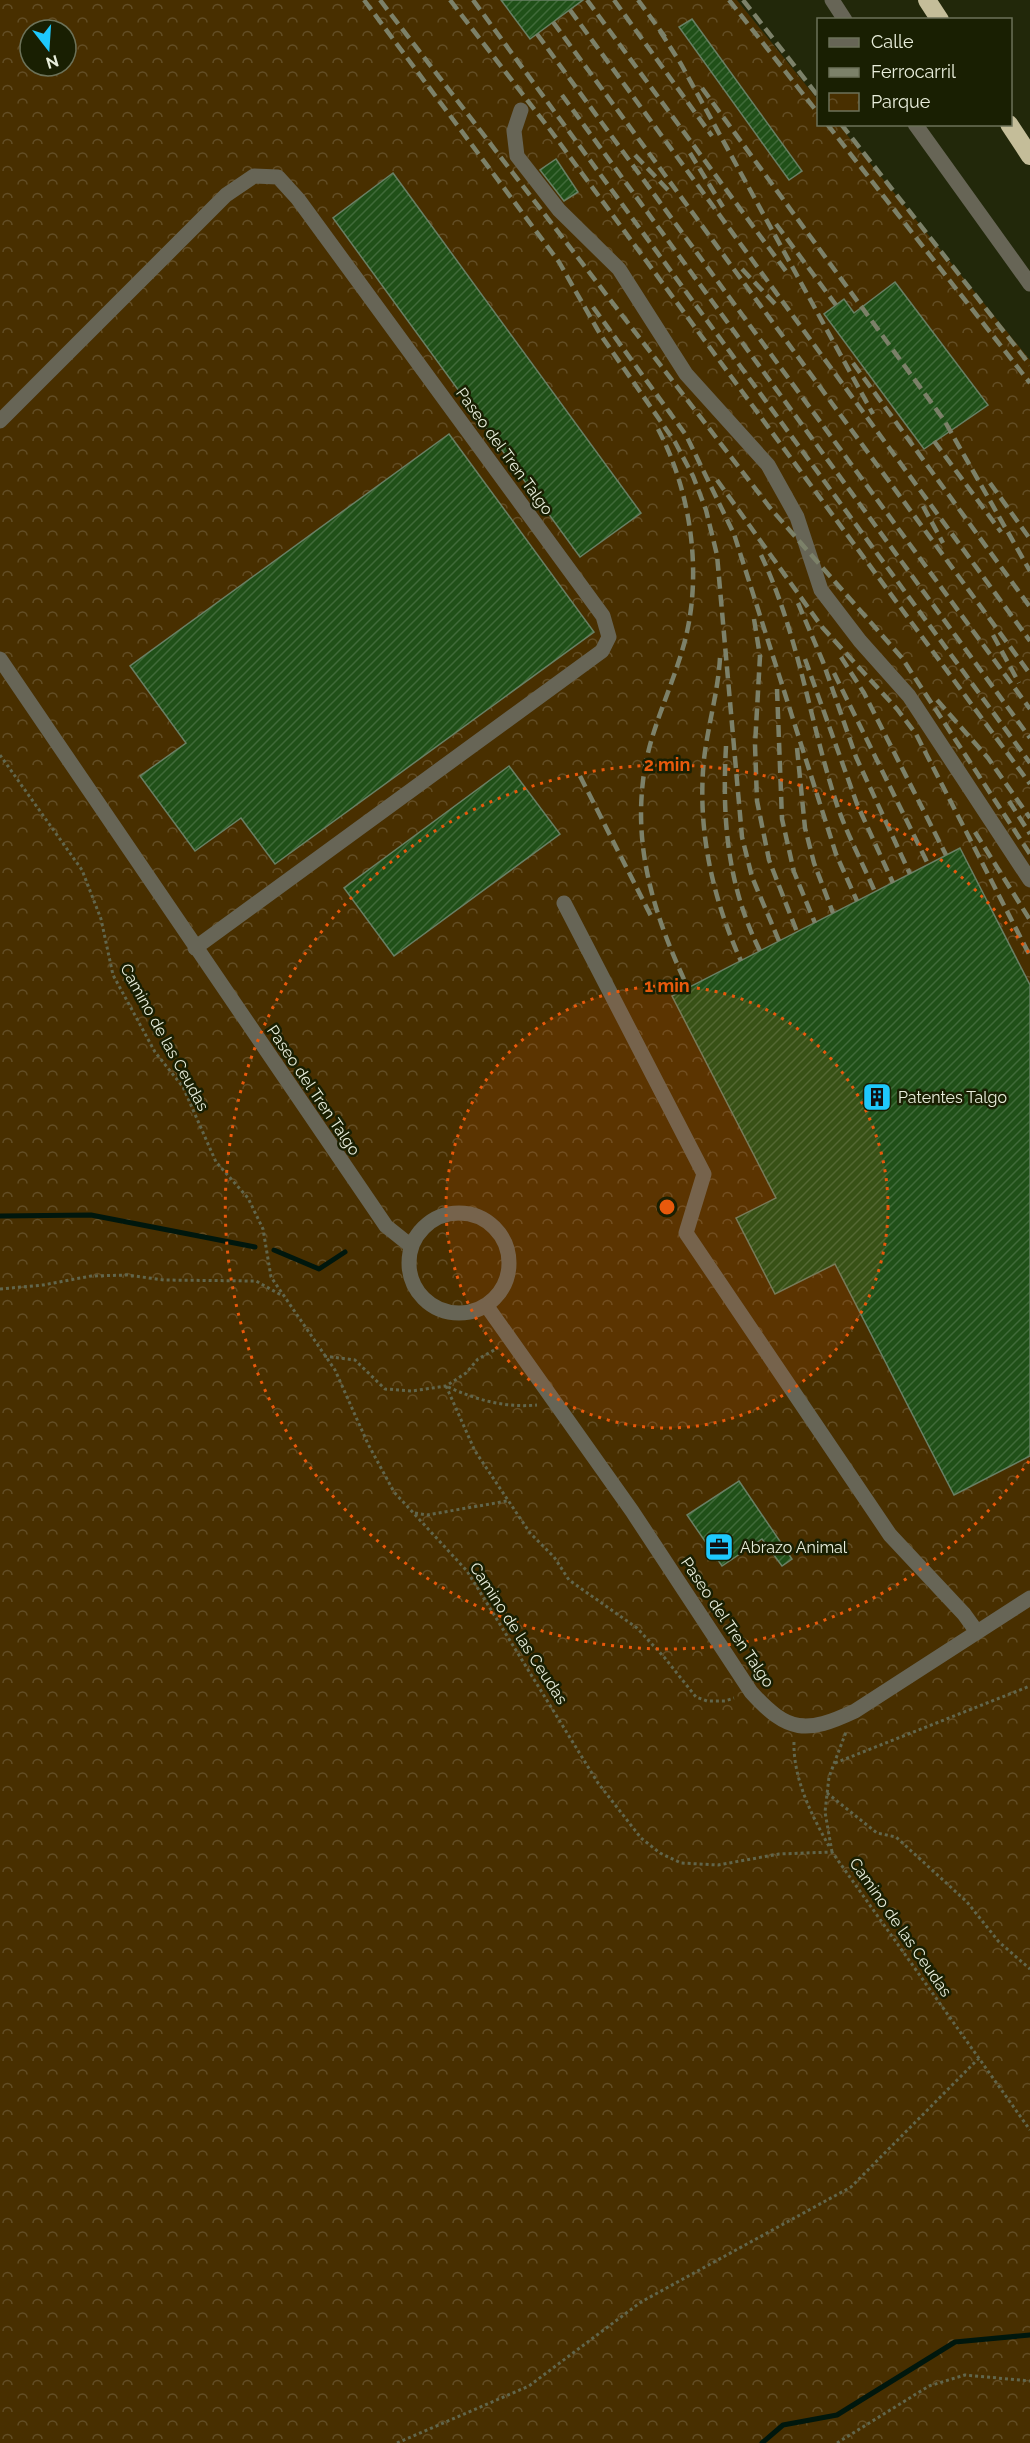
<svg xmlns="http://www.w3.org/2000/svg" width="1030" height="2443" font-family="Raleway,sans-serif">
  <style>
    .park { fill: url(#park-crowns); fill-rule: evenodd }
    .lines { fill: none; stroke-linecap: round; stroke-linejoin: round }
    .stream { stroke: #00170d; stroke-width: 5 }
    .building { fill: url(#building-hatch); stroke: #698065; stroke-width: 1.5 }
    .path { stroke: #61664c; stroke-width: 3; stroke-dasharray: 3 3; stroke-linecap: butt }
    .minor { stroke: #676556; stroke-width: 15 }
    .highway { stroke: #c4bd99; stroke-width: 18 }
    .rail { stroke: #7c8169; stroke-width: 4.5; stroke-dasharray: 12 6; stroke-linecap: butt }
    .ring { fill: none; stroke: #e8590c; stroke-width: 3; stroke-dasharray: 3 6 }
    .labels { text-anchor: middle; stroke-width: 5; stroke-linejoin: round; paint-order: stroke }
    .street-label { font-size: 16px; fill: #e9eedc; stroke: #191f02 }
    .poi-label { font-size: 16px; fill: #e9eedc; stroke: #191f02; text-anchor: start }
    .centre { fill: #e8590c; stroke: #191f02; stroke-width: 3 }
    .ring-label { font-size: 18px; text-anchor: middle; font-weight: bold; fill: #e8590c; stroke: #191f02; stroke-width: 5; stroke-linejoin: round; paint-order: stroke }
  </style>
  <defs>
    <pattern id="park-crowns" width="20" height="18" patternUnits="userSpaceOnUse" patternTransform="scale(1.5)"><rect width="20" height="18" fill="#482f00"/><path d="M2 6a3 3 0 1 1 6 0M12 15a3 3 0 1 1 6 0" fill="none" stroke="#624d25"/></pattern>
    <pattern id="building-hatch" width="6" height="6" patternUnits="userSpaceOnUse" patternTransform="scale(1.5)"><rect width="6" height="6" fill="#205018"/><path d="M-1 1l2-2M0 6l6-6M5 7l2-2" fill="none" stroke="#406a39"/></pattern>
  </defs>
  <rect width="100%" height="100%" fill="#22280a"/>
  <path class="park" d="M0,0H737L818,100V124L839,125L1030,360V2443H0ZM30,30H66V66H30Z"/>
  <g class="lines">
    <path class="stream" d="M0,1216L91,1215L255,1247
      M274,1250L319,1269L345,1252
      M762,2443L783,2425L837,2415L955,2342L1030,2335"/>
  </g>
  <path class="building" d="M501,0H583L530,39Z
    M692,19L802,171L789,180L679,27Z
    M556,159L578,192L564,201L540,170Z
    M393,173L641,513L580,557L333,218Z
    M895,282L988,405L924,449L824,314L844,299L854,313Z
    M449,434L594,632L275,864L241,818L195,851L140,776L186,743L130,666Z
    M509,766L560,834L394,956L344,888Z
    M960,848L1030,985V1456L954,1495L835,1264L775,1294L736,1218L776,1198L672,996Z
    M739,1481L792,1559L782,1566L762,1539L722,1566L687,1515Z"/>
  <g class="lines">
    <path class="path" d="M0,755L82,870L101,919L113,975L155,1052L183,1087L216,1162L248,1198L263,1229L271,1277L335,1370L368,1444L394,1492L467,1571L598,1783L641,1838L660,1853L681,1863L718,1865L779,1854L832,1852L1030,2130
      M0,1289L43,1285L91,1276L127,1275L164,1280L256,1281L281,1295
      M324,1356L355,1360L385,1389L412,1391L446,1386L466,1373L478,1359L498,1348
      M446,1386L475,1451L530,1533L554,1557L569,1580L637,1628L664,1657L696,1697L707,1701H725L734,1698
      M448,1387C477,1400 505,1408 537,1405
      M415,1513L427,1515L507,1501
      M794,1742C793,1779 812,1816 830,1848
      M835,1763L1030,1686
      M827,1793L877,1833L896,1837L967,1902L999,1942L1030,1969
      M832,1852L825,1812L829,1777L846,1732
      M397,2443L529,2386L641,2302L851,2187L979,2058
      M837,2443L929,2386L965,2375L1030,2381"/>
    <path class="minor" d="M832,0L845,20
      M521,110L514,131L517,156L559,210L619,269L686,374L768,465L797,517L821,590L860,641L909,696L1030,880
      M915,124L1030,284
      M0,421L226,195L254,176L278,177L298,199L603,616L609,637L602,651L195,948
      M0,659L386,1226L411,1246
      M564,903L704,1174L686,1233L890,1535L964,1614L977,1632
      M409 1263a50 50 0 1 1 100 0a50 50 0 1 1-100 0Z
      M486,1305L632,1511L751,1692C788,1733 806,1734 855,1711L1030,1598"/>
    <path class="highway" d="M927,0L940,20
      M1009,124L1030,156"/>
    <path class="rail" d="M364,0L559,262L600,334L675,442L693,476L706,510L717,555L742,837L752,877L779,941
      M380,0L771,509L902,658L1030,854
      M450,0L548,127L1030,784
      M473,0L1030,763
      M587,0L788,274
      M614,0L712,136
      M638,0L665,37
      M729,0L818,113
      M743,0L818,96
      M570,10L1030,641
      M553,22L1030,674
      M660,31L681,64L873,414
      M537,34L1030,709
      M702,88L944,420L1030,571
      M562,95L1030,738
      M827,124L1030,383
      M841,124L1030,365
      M690,153L723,207
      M635,155L668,190
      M776,224L836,305
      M742,269L777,306
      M593,307L686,435L734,534L836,854L857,901
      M853,363L1030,607
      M658,429C692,493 704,580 682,651C669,695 648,735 643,781C634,855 657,922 688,988
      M934,441L1001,532
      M717,480L822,627L897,709L916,734L1030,956
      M990,483L1030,539
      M923,506L943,543
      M761,555C799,635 810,724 838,808C848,836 863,864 875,892
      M798,603L823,662L856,757L910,874
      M754,619L760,656L755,745L757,801L769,860L797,932
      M993,635L1019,683
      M841,657L864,693L946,855
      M720,658C718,692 708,725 704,759C697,829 712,897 741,961
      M805,659L857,804L893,883
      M834,673L928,864
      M777,689L782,819L794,872L815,923
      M937,700L988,758L1030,818
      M726,746C722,818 727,885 760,951
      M797,748L805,828L814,863L833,913
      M580,776L651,916
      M1009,801L1030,834
      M975,832L1030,920"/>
  </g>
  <circle cx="667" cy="1207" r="221" fill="#e8590c" fill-opacity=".12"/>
  <g class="ring">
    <circle cx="667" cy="1207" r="221"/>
    <path d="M1029 1461A442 442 0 1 1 1029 953"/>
  </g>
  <defs>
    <g id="building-square" transform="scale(1.5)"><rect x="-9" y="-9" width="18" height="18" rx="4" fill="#1ec9fd" stroke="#191f02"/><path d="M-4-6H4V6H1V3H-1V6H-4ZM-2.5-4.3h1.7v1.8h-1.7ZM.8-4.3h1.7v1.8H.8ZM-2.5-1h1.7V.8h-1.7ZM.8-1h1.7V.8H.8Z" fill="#111"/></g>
    <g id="office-square" transform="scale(1.5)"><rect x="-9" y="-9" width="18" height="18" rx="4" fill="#1ec9fd" stroke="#191f02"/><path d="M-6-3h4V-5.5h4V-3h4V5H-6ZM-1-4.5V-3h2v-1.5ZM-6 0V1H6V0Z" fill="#111"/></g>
  </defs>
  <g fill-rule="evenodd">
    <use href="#building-square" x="877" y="1097"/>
    <use href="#office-square" x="719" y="1547"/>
  </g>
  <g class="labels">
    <g class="street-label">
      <text transform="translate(505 451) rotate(54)" y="6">Paseo del Tren Talgo</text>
      <text transform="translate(165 1037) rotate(61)" y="6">Camino de las Ceudas</text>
      <text transform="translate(314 1090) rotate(56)" y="6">Paseo del Tren Talgo</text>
      <text transform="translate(728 1622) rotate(56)" y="6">Paseo del Tren Talgo</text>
      <text transform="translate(519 1633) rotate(57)" y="6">Camino de las Ceudas</text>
      <text transform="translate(901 1927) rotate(55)" y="6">Camino de las Ceudas</text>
    </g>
    <g class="poi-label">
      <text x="898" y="1103">Patentes Talgo</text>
      <text x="740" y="1553">Abrazo Animal</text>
    </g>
  </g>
  <circle cx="667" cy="1207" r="9" class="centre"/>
  <g class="ring-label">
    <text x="667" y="771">2 min</text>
    <text x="667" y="992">1 min</text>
  </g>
  <rect x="817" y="18" width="195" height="108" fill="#191f02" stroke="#6c7259" stroke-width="1.5"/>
  <rect x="829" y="38" width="30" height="9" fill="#676556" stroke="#6c7259" stroke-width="1.5"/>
  <text x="871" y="48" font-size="18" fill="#e9eedc">Calle</text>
  <rect x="829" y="68" width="30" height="9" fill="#7c8169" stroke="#6c7259" stroke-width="1.5"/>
  <text x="871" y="78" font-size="18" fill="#e9eedc">Ferrocarril</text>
  <rect x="829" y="93" width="30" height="18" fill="url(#park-crowns)" stroke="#6c7259" stroke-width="1.5"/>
  <text x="871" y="108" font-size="18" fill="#e9eedc">Parque</text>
  <g transform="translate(48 48) rotate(163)"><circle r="28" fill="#191f02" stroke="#6c7259" stroke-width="1.5"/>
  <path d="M0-4.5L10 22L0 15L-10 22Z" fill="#1ec9fd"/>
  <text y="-9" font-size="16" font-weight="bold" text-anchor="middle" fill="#e9eedc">N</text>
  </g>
</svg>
